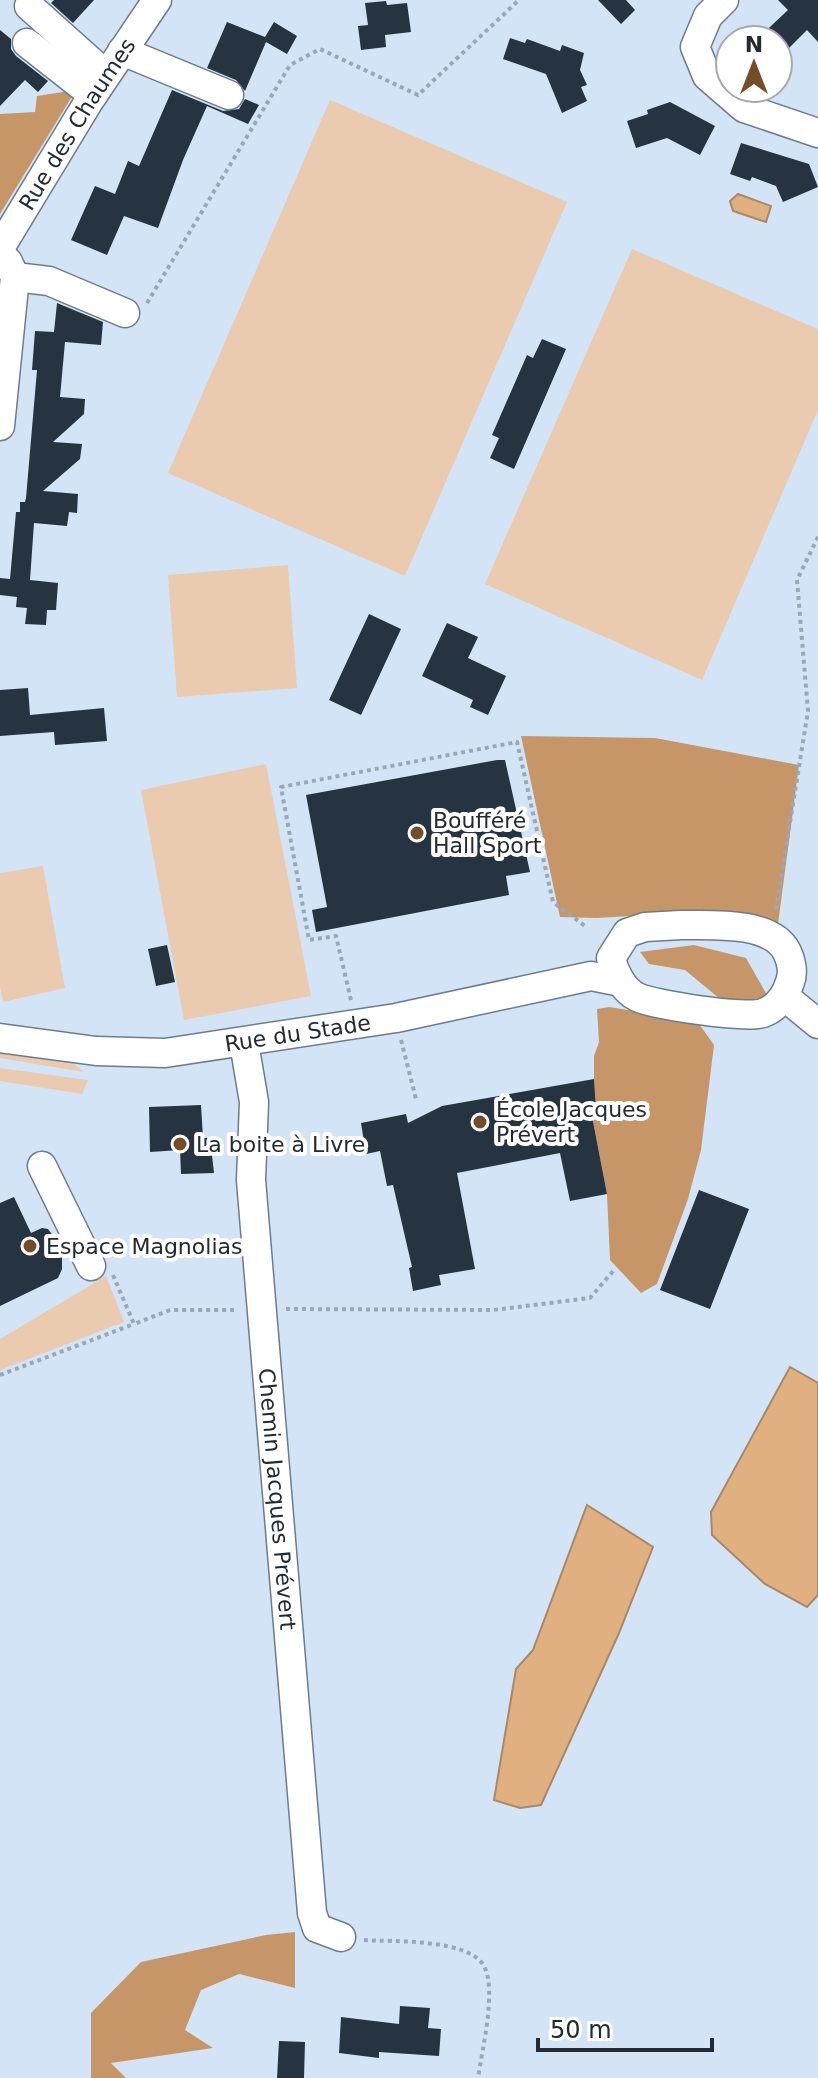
<svg xmlns="http://www.w3.org/2000/svg" width="818" height="2078" font-family="'DejaVu Sans',sans-serif">
  <style>
    .green { fill: #eacbaf }
    .forest { fill: #c69668 }
    .water { fill: #e1b081; stroke: #a88869; stroke-width: 2 }
    .building { fill: #263341 }
    .lines { fill: none; stroke-linecap: round; stroke-linejoin: round }
    .minor-casing { stroke: #6d7c8c; stroke-width: 31 }
    .path { stroke: #9aa8b6; stroke-width: 4; stroke-dasharray: 4 4; stroke-linecap: butt }
    .minor { stroke: #fff; stroke-width: 28 }
    .poi-dot { fill: #724d28; stroke: #fff; stroke-width: 3 }
    .labels { text-anchor: middle; stroke-width: 8; stroke-linejoin: round; paint-order: stroke }
    .street-label { font-size: 22px; fill: #232a30; stroke: #fff }
    .poi-label { font-size: 22px; fill: #232a30; stroke: #fff; text-anchor: start }
  </style>
  <rect width="100%" height="100%" fill="#d3e4f6"/>
  <path class="green" d="M330,100L567,202L405,576L168,473Z
    M632,249L818,329V410L702,680L485,584Z
    M288,565L297,688L177,697L168,575Z
    M266,764L311,996L184,1020L141,790Z
    M43,866L65,988L3,1002L0,987V873Z
    M0,1049L73,1063L84,1072L0,1058Z
    M0,1068L88,1080L82,1094L0,1081Z
    M106,1276L124,1322L0,1370V1339Z"/>
  <path class="forest" d="M76,90L0,214V114L35,112L37,96Z
    M521,736L655,738L799,765L778,924L715,911L597,918L560,917Z
    M694,945L746,958L767,995L748,1006L720,999L685,970L649,964L640,952Z
    M609,1007L697,1021L714,1045L701,1150L688,1199L657,1284L641,1293L610,1260L607,1194L591,1111L596,1110L594,1079V1056L599,1042L597,1009Z
    M295,1932V1988L239,1974L201,1990L185,2030L213,2048L111,2063L126,2078H91V2013L141,1962L266,1935Z"/>
  <path class="water" d="M738,194L771,206L766,222L733,211L730,201Z
    M790,1367L818,1383V1595L807,1607L765,1584L712,1535L711,1512Z
    M587,1505L653,1547L619,1633L541,1805L520,1808L494,1800L516,1669L533,1650Z"/>
  <path class="building" d="M54,0H94L73,23L51,3Z
    M598,0H626L635,10L621,24Z
    M778,0H818V42L807,30L778,59V40H756L788,10Z
    M386,1L387,5L407,3L411,32L385,35L386,47L361,50L358,26L368,25L365,3Z
    M227,22L265,37L274,22L297,36L287,54L266,42L245,91L236,80L207,68Z
    M0,30L11,39V49L16,56L48,81L38,92L25,80L0,106Z
    M510,38L525,43L527,39L560,51L562,45L584,53L580,70L587,85L581,87L587,101L562,113L546,74L503,59Z
    M172,90L223,111L239,109L245,99L259,105L248,124L207,106L183,160L158,228L124,216L107,255L71,240L95,186L115,194L128,161L139,166Z
    M670,102L715,126L700,155L667,138L636,148L627,121L648,114L647,110Z
    M741,143L809,164L818,187L783,202L776,186L752,177L750,181L730,174Z
    M57,303L103,322L101,345L65,342L60,397L85,399L84,414L53,442L82,444L80,459L43,491L78,494L77,513L69,512L67,526L34,523L30,580L58,583L56,610H47L46,625L25,624L27,608L16,607L17,597L0,595V578L10,579L16,512H20V502H25L26,498L37,370H32L35,331L54,332Z
    M542,339L566,349L514,469L490,458L499,438L492,435L527,355L533,358Z
    M369,614L401,629L361,715L329,700Z
    M447,623L478,637L468,658L506,676L488,715L470,707L473,700L422,676Z
    M28,688L30,715L104,708L107,741L55,745L54,732L0,736V690Z
    M497,760H505L530,872L506,876L509,895L316,932L312,910L327,907L306,795Z
    M167,945L175,982L156,986L148,949Z
    M594,1079L596,1110L591,1111L607,1194L570,1201L560,1153L457,1173L475,1269L439,1275L441,1285L413,1291L409,1268L412,1267L393,1185L387,1186L380,1151L366,1154L361,1123L406,1114L408,1123L442,1106Z
    M201,1105L203,1138H210L214,1173L181,1174L180,1150L150,1152L149,1107Z
    M699,1190L749,1209L710,1309L660,1290Z
    M14,1197L31,1233L42,1228L48,1229L57,1241L62,1251V1269L58,1278L0,1306V1203Z
    M400,2006L430,2008L428,2028L441,2029L439,2056L379,2052V2058L339,2053L341,2017L399,2024Z
    M279,2041L305,2042L304,2078H277Z"/>
  <g class="lines">
    <g class="minor-casing">
      <g id="minor">
        <path d="M724,0L708,16L695,47L707,76L744,108L818,133"/>
        <path d="M29,6L106,75"/>
        <path d="M27,43L93,95"/>
        <path d="M122,51L229,95"/>
        <path id="s1" d="M0,248L89,101L157,0"/>
        <path d="M0,253L8,262L15,277L0,426"/>
        <path d="M15,277L49,281L125,313"/>
        <path d="M681,925C711,925 772,921 787,952C791,961 794,972 790,982C786,995 777,1008 763,1013C746,1019 654,1005 637,997C623,990 614,972 611,958L627,933L645,927Z"/>
        <path d="M784,996L818,1024"/>
        <path id="s2" d="M0,1038L96,1051L165,1053L396,1018L591,976L621,982"/>
        <path id="s3" d="M244,1043L254,1102L251,1180L312,1913L317,1928L341,1937"/>
        <path d="M42,1166L91,1266"/>
      </g>
    </g>
    <path class="path" d="M147,303L290,65L320,49L418,95L519,0
      M776,909L808,711L797,580L818,537
      M351,1000L336,936L309,940L281,787L517,742L553,902L585,926
      M401,1040L416,1099
      M113,1275L134,1324L170,1310H237
      M286,1309L493,1310L590,1298L614,1270
      M0,1375L134,1324
      M364,1940C392,1942 468,1938 484,1966C497,1990 482,2050 478,2078"/>
    <use href="#minor" class="minor"/>
  </g>
  <g class="poi-dot">
    <circle cx="417" cy="833" r="8"/>
    <circle cx="480" cy="1122" r="8"/>
    <circle cx="180" cy="1144" r="8"/>
    <circle cx="30" cy="1246" r="8"/>
  </g>
  <g class="labels">
    <g class="street-label">
      <text dy="8" stroke="none"><textPath href="#s1" startOffset="146">Rue des Chaumes</textPath></text>
      <text dy="8" stroke="none"><textPath href="#s2" startOffset="300">Rue du Stade</textPath></text>
      <text dy="8" stroke="none"><textPath href="#s3" startOffset="458">Chemin Jacques Prévert</textPath></text>
    </g>
    <g class="poi-label">
      <text x="433" y="828">Boufféré<tspan x="433" dy="25">Hall Sport</tspan></text>
      <text x="496" y="1117">École Jacques<tspan x="496" dy="25">Prévert</tspan></text>
      <text x="196" y="1152">La boite à Livre</text>
      <text x="46" y="1254">Espace Magnolias</text>
    </g>
  </g>
  <g transform="translate(754 64)"><circle r="38" fill="#ffffff" stroke="#a7aaac" stroke-width="2"/>
  <path d="M0-6L14 30L0 20L-14 30Z" fill="#724d28"/>
  <text y="-12" font-size="22" font-weight="bold" text-anchor="middle" fill="#232a30">N</text>
  </g>
  <path d="M538 2038v12h174v-12" fill="none" stroke="#232a30" stroke-width="4"/>
  <text x="550" y="2038" font-size="24" fill="#232a30" stroke="#ffffff" stroke-width="6" paint-order="stroke">50 m</text>
</svg>
